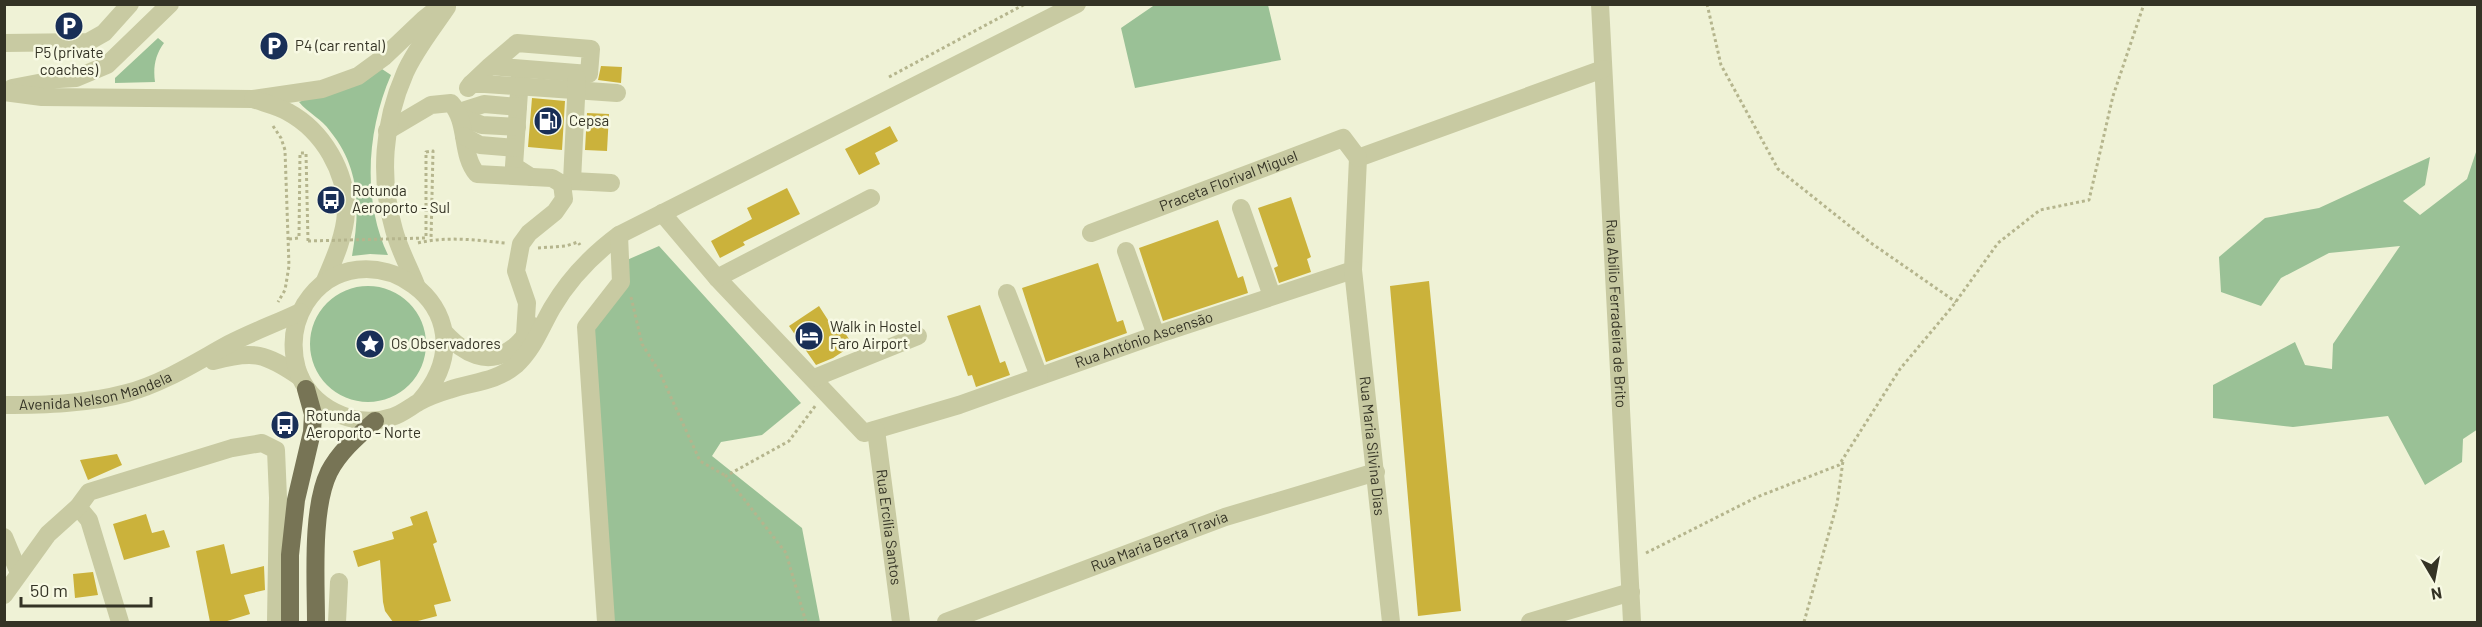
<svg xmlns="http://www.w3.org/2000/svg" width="2482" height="627" font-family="Barlow,sans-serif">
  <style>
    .green { fill: #9ac196 }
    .building { fill: #cbb23b }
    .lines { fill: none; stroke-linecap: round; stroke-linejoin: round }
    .path { stroke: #b5b58d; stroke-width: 3; stroke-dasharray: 3 3; stroke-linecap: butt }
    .minor { stroke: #c8caa2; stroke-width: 18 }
    .major { stroke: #777455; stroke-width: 18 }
    .path-bridge { stroke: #b5b58d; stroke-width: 3; stroke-dasharray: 3 3; stroke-linecap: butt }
    .labels { text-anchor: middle; stroke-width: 5; stroke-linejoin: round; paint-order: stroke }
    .poi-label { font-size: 15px; fill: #343325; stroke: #f7f9e3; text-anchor: start }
    .street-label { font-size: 15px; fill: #343325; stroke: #f7f9e3 }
  </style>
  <rect width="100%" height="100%" fill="#eff2d6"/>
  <path class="green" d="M1156,4L1268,5L1281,60L1135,88L1121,28Z
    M158,38L164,43C155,55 153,68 155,82L115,83V78Z
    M382,69L391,75C367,130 362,200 388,255L370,254L352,256C360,210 361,169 330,131C322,119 308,113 299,102Z
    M2477,149L2478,429L2463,439L2462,462L2425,485L2388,416L2293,427L2213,418V385L2295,342L2305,365L2332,369L2333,344L2400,246L2329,253L2281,278L2261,306L2221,292L2219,257L2265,218L2319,208L2430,157L2425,185L2403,201L2420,215L2467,179Z
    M659,246L801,403L762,435L721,442L712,456L802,528L820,622H606L586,327L621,282L620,263Z
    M310 344a58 58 0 1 1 116 0a58 58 0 1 1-116 0Z"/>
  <path class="building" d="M601,66L622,67L621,83L598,80Z
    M532,98L565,101L562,150L528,147Z
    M587,113L609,114L607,151L585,150Z
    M890,126L898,141L875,153L880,164L859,175L845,149Z
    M787,188L800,214L743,242L745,245L720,258L711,241L752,219L747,208Z
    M1291,197L1311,257L1307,259L1311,272L1279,283L1274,268L1278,266L1258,208Z
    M1218,220L1238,278L1243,276L1248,293L1163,321L1139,248Z
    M1098,263L1117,322L1123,320L1127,333L1046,362L1022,288Z
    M1429,281L1461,611L1418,616L1390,286Z
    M980,305L1000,363L1005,361L1010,375L976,387L972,375L968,376L947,316Z
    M819,306L837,334L843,330L853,345L833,358L816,365L789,326Z
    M117,454L122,465L88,480L80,460Z
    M427,511L437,542L433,544L451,601L434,605L437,616L414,622H393L385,611L383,602L380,560L358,567L353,551L394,539L392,532L413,525L410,517Z
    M146,514L152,533L164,530L170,547L124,560L113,524Z
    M224,544L231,574L264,566L265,590L244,595L250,614L224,622H210L196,551Z
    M93,572L98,595L75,598L73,574Z"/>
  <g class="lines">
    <path class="path" d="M1707,4L1721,65L1778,169L1871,243L1956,302
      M889,77L1025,4
      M273,126L281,138L285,150L289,266L285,290L278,302
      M289,239L299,238L300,153H306L308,241
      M418,243C446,236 476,240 505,243
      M538,248L566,246L578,242L580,245
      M631,297L642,344L659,371L700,461L726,476
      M1646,553L1757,497L1839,465L1900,369L1952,307L1998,243L2040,210L2089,200L2113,96L2144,4
      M806,622L786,553L726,476L789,441L816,405
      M1804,622L1837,504L1843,461"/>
    <g class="minor">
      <path id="s1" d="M1600,4L1632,622"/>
      <path d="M4,43L88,42L104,33L130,4"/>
      <path d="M520,77L514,166L531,177"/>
      <path d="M471,84L490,66L589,74L591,49L517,43L490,66"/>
      <path d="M12,88L59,79L76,78L107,65L170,4"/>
      <path d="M468,88L471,84H485L617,93"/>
      <path d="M4,92L42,97L253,99L322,89L358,76L384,57L424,19L443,4"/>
      <path d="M253,99C264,103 278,106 288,112C323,131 347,172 346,212C345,236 333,262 324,283"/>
      <path d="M459,112L484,104L518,107"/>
      <path d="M460,117L482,125L517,127"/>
      <path d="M387,131L431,105L451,103C469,123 460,154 477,174L552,178L562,184L572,181L611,183"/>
      <path d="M464,136L480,145L515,148"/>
      <path d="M572,181L577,78"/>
      <path d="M1241,208L1272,296"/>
      <path id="s2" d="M662,213L717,278L864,433L959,405L1156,335L1353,270L1358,158L1603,69"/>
      <path id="s3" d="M1091,233L1343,138L1358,158"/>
      <path d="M1126,251L1156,335"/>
      <path id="s4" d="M1353,270L1391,622"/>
      <path d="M717,278L871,198"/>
      <path d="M416,285C409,267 399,249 394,230C379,178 383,123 405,73C415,50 433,28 447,7"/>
      <path d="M1007,293L1039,376"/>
      <path d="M444,332C463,353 488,368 514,347C521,342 527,333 533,326"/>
      <path d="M525,334L527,303L516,271L521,244L529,233L555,212L564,199L562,184"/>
      <path d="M213,361C254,350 265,353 300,377"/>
      <path d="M814,378L918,336"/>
      <path d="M420,401C501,307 360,218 305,304C293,324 291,347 297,369C309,407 354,430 392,417C402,414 410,407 419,402C428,397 439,393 449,390C472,382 496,382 516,365C534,348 540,329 552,308C569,279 592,255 619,235L1077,4"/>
      <path id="s5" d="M4,405C46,405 86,404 127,393C164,383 196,362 229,344C252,332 277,323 300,312"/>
      <path id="s6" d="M876,430L901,622"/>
      <path d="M78,507L89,520L120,622"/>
      <path d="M4,537L19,573"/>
      <path d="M4,595L48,534L78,507L89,492L232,448L262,443L276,450L278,498L276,622"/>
      <path d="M337,622L339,582"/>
      <path d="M606,622L586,327L621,282L619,235"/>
      <path id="s7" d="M946,622L1225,517L1376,472"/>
      <path d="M1530,622L1631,592"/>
    </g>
    <path class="major" d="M290,622V555L296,500L312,432L313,414L306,389
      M316,622C316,580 311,509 329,472C340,451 358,436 375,421"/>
    <path class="path-bridge" d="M308,241L426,238V152L433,151L431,240"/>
  </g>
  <defs>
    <g id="parking-disc" transform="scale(1.5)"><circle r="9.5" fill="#192f57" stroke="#f7f9e3"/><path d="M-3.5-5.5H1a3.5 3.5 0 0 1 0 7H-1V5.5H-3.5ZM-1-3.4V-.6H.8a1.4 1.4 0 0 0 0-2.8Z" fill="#fff"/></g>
    <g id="fuel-disc" transform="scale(1.5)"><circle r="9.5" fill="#192f57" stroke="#f7f9e3"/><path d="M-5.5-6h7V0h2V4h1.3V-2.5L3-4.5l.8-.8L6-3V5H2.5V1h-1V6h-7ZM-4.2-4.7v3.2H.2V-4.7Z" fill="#fff"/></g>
    <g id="bus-disc" transform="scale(1.5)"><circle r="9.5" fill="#192f57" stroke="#f7f9e3"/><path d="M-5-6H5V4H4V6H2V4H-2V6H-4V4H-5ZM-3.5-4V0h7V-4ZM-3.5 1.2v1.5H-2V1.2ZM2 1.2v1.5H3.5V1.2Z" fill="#fff"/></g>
    <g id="hotel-disc" transform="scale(1.5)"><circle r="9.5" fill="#192f57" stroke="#f7f9e3"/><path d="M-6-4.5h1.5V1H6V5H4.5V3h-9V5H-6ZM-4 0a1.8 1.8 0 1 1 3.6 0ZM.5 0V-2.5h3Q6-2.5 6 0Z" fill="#fff"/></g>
    <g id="sight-disc" transform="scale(1.5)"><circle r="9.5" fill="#192f57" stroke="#f7f9e3"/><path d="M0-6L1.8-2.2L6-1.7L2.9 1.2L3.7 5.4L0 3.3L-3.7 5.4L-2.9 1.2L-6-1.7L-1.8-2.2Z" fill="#fff"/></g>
  </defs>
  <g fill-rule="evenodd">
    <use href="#parking-disc" x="69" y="26"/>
    <use href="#parking-disc" x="274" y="46"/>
    <use href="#fuel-disc" x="548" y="121"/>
    <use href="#bus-disc" x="331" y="200"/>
    <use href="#hotel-disc" x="809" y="336"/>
    <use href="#sight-disc" x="370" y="344"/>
    <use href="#bus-disc" x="285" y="425"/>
  </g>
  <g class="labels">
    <g class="poi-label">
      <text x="295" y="51">P4 (car rental)</text>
      <text x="69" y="58" text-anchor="middle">P5 (private<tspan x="69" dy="17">coaches)</tspan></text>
      <text x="569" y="126">Cepsa</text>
      <text x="352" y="196">Rotunda<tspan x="352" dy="17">Aeroporto - Sul</tspan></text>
      <text x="830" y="332">Walk in Hostel<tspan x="830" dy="17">Faro Airport</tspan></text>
      <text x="391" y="349">Os Observadores</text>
      <text x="306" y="421">Rotunda<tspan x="306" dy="17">Aeroporto - Norte</tspan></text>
    </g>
    <g class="street-label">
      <text dy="5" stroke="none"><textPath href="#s3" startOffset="147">Praceta Florival Miguel</textPath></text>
      <text dy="5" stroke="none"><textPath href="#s1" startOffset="310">Rua Abílio Ferradeira de Brito</textPath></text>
      <text dy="5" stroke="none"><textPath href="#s2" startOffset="594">Rua António Ascensão</textPath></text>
      <text dy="5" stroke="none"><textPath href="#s5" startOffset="93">Avenida Nelson Mandela</textPath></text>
      <text dy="5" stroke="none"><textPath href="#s4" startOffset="177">Rua Maria Silvina Dias</textPath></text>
      <text dy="5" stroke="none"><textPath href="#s6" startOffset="98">Rua Ercília Santos</textPath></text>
      <text dy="5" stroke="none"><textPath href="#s7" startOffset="228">Rua Maria Berta Travia</textPath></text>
    </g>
  </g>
  <rect width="2482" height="627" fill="none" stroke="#343325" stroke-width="12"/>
  <g transform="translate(2434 579) rotate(170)" stroke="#f7f9e3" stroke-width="4.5" paint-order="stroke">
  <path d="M0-4.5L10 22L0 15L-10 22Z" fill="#343325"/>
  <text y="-9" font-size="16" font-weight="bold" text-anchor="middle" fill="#343325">N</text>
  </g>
  <path d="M21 597v9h130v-9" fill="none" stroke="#343325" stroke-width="3"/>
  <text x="30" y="597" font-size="18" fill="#343325" stroke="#f7f9e3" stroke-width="4.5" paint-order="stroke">50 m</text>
</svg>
